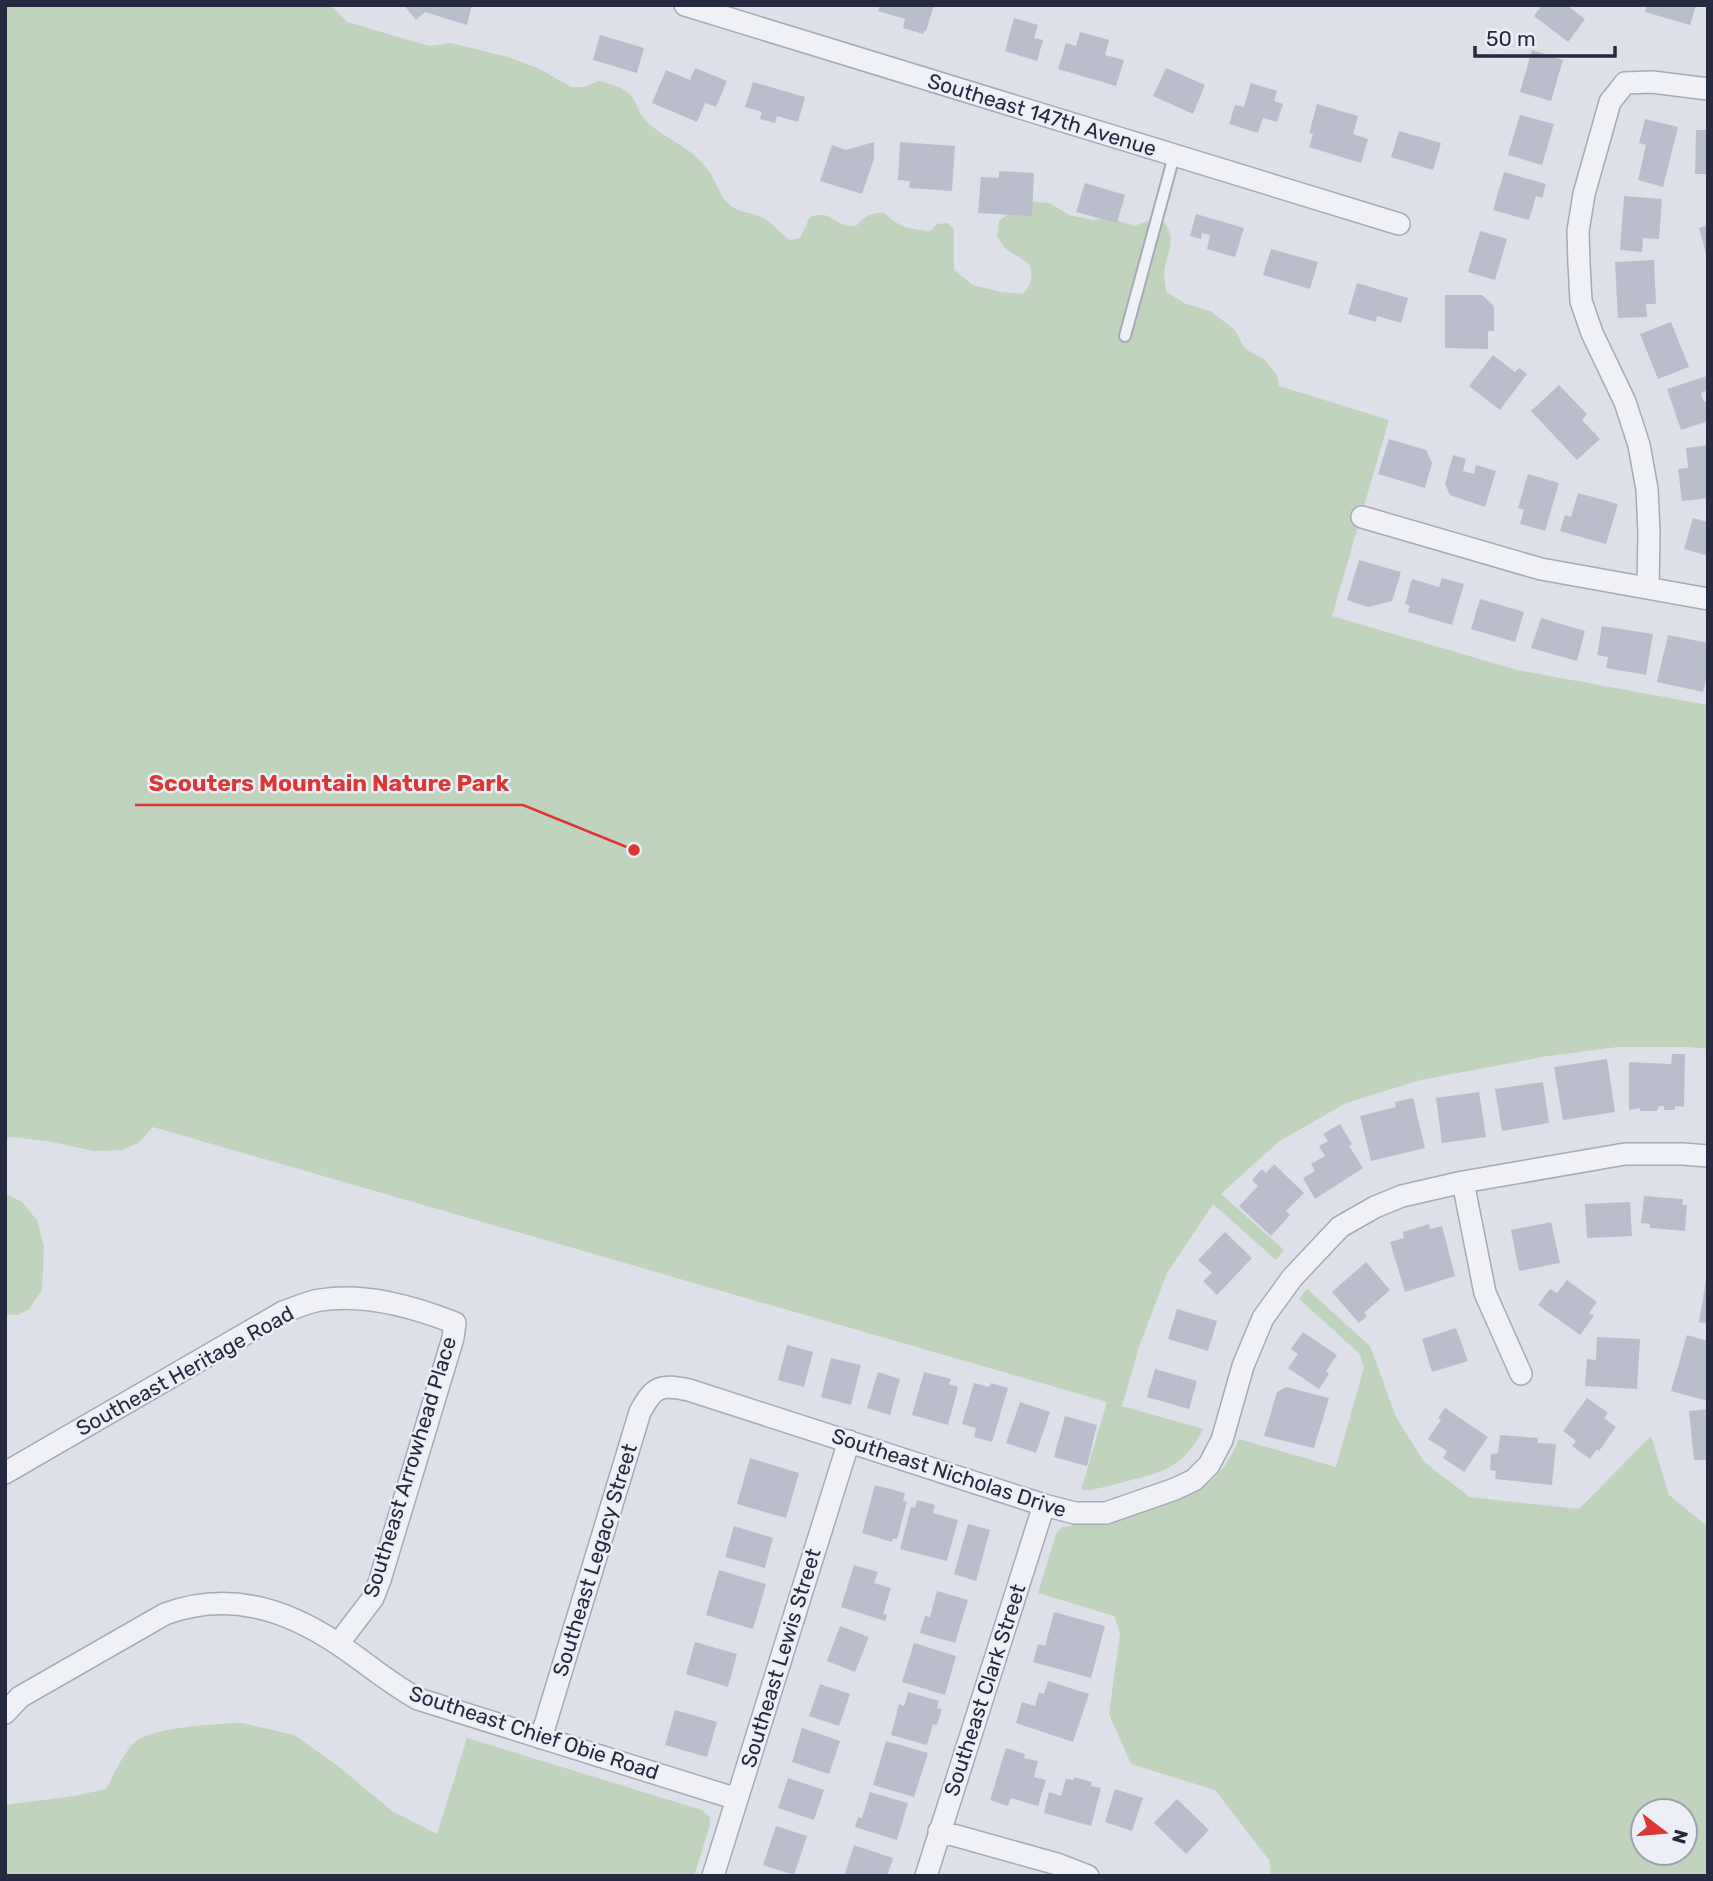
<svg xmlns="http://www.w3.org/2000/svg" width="1713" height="1881" font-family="Rubik,sans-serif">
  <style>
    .green { fill: #bfd3bd; fill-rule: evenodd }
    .building { fill: #babecc }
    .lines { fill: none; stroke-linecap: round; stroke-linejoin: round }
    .lane-casing { stroke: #a6a9b6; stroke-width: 14 }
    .street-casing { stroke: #a6a9b6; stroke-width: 24 }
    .lane { stroke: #f0f1f6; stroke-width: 10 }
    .street { stroke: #f0f1f6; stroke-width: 21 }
    .labels { text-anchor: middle; stroke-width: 5; stroke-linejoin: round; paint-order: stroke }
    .street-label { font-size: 21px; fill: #252a40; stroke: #edeff6 }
    .leader { fill: none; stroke: #da3735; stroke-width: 2.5 }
    .callout-dot { fill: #da3735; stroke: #edeff6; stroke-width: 2.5 }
    .callout-label { font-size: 23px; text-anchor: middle; font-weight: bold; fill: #da3735; stroke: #edeff6; stroke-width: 5; stroke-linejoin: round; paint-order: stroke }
  </style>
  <rect width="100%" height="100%" fill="#dde0e8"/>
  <path class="green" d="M5,5H331L347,22L429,46L451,43L508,57L538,68L571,87H584L599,81C610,84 625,87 632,97C637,103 638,111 642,116C646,121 653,127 658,131C677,144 693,150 708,170C717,182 719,197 731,206C740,213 751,212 761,217C773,222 779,233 790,240L800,238L810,217C832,208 834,228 856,226C865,216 872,212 885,213C898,228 912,229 930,231L937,224L948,223L954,230V270L973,285L1001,292L1023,294C1032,284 1033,277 1029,264L1005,248L997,236L999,221L1025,201L1050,203L1069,215L1092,220L1111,218L1134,226L1148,221L1164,222C1179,242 1165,253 1164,274C1164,279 1166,286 1166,292L1186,304L1210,311L1234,329L1245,349L1264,359L1277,375L1279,386L1389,420L1332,616L1517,670L1708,705V1049L1689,1047H1618L1548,1056L1420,1080L1346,1103L1278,1142L1221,1194L1284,1250L1276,1260L1213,1204L1167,1273L1140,1344L1122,1406L1203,1429C1187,1462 1169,1471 1135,1479C1120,1483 1106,1487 1091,1490H1081L1107,1402L153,1127L138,1143L122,1150L94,1151L47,1141L10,1137L5,1140Z
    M5,1193L22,1202L37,1220L44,1247L42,1290L29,1309L18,1315L5,1314Z
    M1307,1289L1370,1346L1396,1417L1424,1462L1470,1497L1579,1509L1651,1436L1669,1495L1708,1527V1876H1271L1269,1860L1215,1790L1131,1764L1109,1714L1120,1633L1114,1616L1038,1593L1056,1534L1062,1527L1071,1526L1073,1519C1084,1518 1095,1519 1106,1518C1120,1517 1134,1512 1148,1508C1195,1497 1219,1486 1239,1439L1336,1467L1364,1367L1359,1353L1299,1299ZM1643,1811H1685V1853H1643Z
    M242,1723L294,1735L338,1766L392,1811L437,1834L467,1738L702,1810L709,1816L710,1825L694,1876H5V1805L74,1796L106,1789C113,1777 122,1756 131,1746C148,1726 216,1724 242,1723Z"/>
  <path class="building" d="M404,5H472L467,25L425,12L416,20Z
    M880,5H934L926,31H924L923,34L903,28L905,19L878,11Z
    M1542,5H1570L1569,7L1585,19L1568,42L1534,16Z
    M1647,5H1696L1690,25L1645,12Z
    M1014,18L1038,25L1034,38L1043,40L1037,61L1005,51Z
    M1080,32L1109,40L1105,55L1124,60L1116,86L1058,69L1066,43L1076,46Z
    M600,35L644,48L637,73L593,60Z
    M1532,50L1563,60L1551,101L1520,92Z
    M695,68L727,81L716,107L705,103L697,122L652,103L666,70L690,80Z
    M1166,68L1205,85L1193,114L1153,96Z
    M753,82L805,97L798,122L777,116L775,123L760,119L762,112L745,107Z
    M1251,83L1277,91L1274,101L1283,104L1277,122L1263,118L1258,133L1229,124L1235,105L1244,107Z
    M1317,104L1358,116L1353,134L1368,139L1361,163L1309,147L1313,134L1309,133Z
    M1520,115L1554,124L1542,165L1508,155Z
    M1645,119L1678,127L1663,187L1638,180L1646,145L1639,143Z
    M1696,130H1708V174H1695Z
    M1399,131L1441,143L1433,170L1391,157Z
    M874,142V159L862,194L820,181L832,145L846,150Z
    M900,142L955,146L952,191L909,188L910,181L898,180Z
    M999,171L1034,173L1032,216L978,213L981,177L999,178Z
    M1504,172L1546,184L1542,198L1536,196L1529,220L1493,210Z
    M1085,183L1125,195L1117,223L1076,212Z
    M1624,196L1662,199L1659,239L1643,238L1642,252L1620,250Z
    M1196,214L1244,228L1235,257L1207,249L1210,235L1202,233L1201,239L1190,236Z
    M1708,225V257H1707L1699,228Z
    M1480,231L1507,239L1495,280L1468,272Z
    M1271,249L1318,262L1310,289L1263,275Z
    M1654,260L1656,304H1646L1647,317L1618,318L1615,262Z
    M1357,283L1408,298L1401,323L1377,316L1376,322L1348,314Z
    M1445,295H1482L1494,306V331H1488V349L1445,348Z
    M1671,322L1689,367L1658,379L1640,334Z
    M1493,355L1515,372L1519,368L1527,374L1500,410L1469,386Z
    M1707,376L1708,390L1701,393L1704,402L1708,401V421L1681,430L1667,389Z
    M1559,385L1587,414L1582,420L1600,439L1577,460L1531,411Z
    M1389,439L1426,450L1432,463L1425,488L1378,474Z
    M1708,445V498L1682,501L1678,469L1688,468L1686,448Z
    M1453,455L1466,459L1463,471L1474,474L1476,465L1496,471L1485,507L1450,495L1445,484Z
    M1528,474L1559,483L1545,531L1520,524L1524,510L1518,508Z
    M1578,493L1618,504L1606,544L1560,531L1565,515L1571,517Z
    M1693,518L1708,522V556L1684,549Z
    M1359,560L1401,572L1392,601L1368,607L1347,600Z
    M1442,578L1464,584L1452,625L1408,612L1410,606L1405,604L1412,579L1439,587Z
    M1480,599L1524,612L1515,642L1471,629Z
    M1541,618L1585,631L1577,661L1531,648Z
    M1602,626L1653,634L1646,675L1606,668L1608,657L1597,655Z
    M1668,635L1708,643V672L1703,692L1657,682Z
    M1672,1054H1685L1684,1107L1675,1106V1110H1664V1106H1659L1657,1111H1640V1108L1629,1110V1062L1671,1064Z
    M1607,1059L1615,1112L1563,1120L1554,1067Z
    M1543,1082L1549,1123L1502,1131L1495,1089Z
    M1479,1092L1486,1137L1442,1143L1436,1098Z
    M1413,1098L1425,1148L1371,1161L1360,1116L1396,1107L1395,1102Z
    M1340,1124L1352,1144L1349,1146L1363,1168L1315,1199L1303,1178L1315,1171L1311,1164L1325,1156L1319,1146L1328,1141L1323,1134Z
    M1274,1164L1304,1193L1286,1211L1290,1215L1271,1236L1239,1206L1258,1186L1252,1180L1262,1169L1266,1173Z
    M1644,1196L1683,1199L1682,1205H1687L1685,1231L1650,1228V1224L1641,1223Z
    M1630,1202L1632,1236L1587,1238L1585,1204Z
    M1551,1222L1560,1263L1519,1271L1511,1230Z
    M1429,1224L1430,1229L1442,1226L1455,1276L1405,1292L1390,1242L1404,1238L1403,1232Z
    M1225,1232L1252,1258L1217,1295L1203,1281L1212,1273L1198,1260Z
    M1366,1262L1390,1290L1364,1313L1367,1316L1359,1323L1332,1292Z
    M1567,1280L1597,1302L1589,1313L1594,1316L1580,1335L1538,1305L1550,1289L1557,1293Z
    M1706,1280L1708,1281V1324L1699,1322Z
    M1177,1309L1217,1321L1208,1351L1168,1339Z
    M1456,1328L1468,1361L1432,1372L1422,1339Z
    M1303,1332L1337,1355L1326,1371L1329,1374L1319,1389L1288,1368L1298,1354L1291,1349Z
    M1687,1335L1708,1341V1401L1671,1391Z
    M1597,1337L1640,1339L1637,1389L1585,1386L1587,1359L1596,1360Z
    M787,1345L813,1352L804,1387L778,1380Z
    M831,1358L861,1365L851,1405L821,1397Z
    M1155,1369L1197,1381L1189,1409L1147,1397Z
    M878,1372L900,1379L890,1415L867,1408Z
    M924,1372L951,1379L949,1384L958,1387L948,1425L912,1415Z
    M974,1383L989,1387L991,1383L1008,1388L992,1442L974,1437L976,1428L962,1424Z
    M1286,1387L1329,1398L1314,1448L1264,1436L1277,1392Z
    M1587,1398L1608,1413L1604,1418L1616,1427L1599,1451L1597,1449L1590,1459L1572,1446L1576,1441L1563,1431Z
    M1020,1402L1050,1412L1036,1453L1006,1443Z
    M1445,1408L1488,1437L1464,1472L1443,1458L1447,1451L1428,1439L1441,1420L1438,1418Z
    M1708,1409V1460H1694L1689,1411Z
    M1065,1416L1097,1425L1087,1466L1054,1457Z
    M1500,1435L1538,1438V1443L1556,1444L1552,1485L1495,1479L1496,1471L1490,1470L1491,1454L1498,1453Z
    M750,1458L799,1473L786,1518L737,1504Z
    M875,1485L905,1493L903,1500L907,1502L897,1539L893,1538L892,1542L862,1533Z
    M917,1500L935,1505L933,1513L958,1520L947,1561L900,1549L911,1507L915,1508Z
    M968,1524L990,1530L976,1581L954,1574Z
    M734,1526L773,1538L765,1568L725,1557Z
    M854,1565L878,1572L874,1583L891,1588L883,1614L887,1615L885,1621L841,1607Z
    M719,1570L766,1584L753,1629L706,1615Z
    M937,1591L968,1600L955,1643L920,1633L925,1616L930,1617Z
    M1054,1612L1105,1626L1091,1678L1033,1662L1038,1644L1045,1646Z
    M840,1626L869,1637L855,1672L827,1661Z
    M695,1642L737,1654L728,1687L686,1674Z
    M914,1643L956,1656L945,1695L902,1682Z
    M1048,1681L1089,1694L1073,1742L1016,1723L1022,1702L1035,1706L1039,1692L1044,1694Z
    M820,1684L850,1694L839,1726L809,1716Z
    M908,1692L939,1701L937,1708L942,1709L937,1725L933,1724L927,1745L891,1735L899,1704L904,1706Z
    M675,1710L717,1722L707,1757L665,1745Z
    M802,1728L840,1741L829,1774L792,1762Z
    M886,1741L928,1753L914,1797L873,1785Z
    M1006,1748L1025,1754L1024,1758L1038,1761L1034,1777L1046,1780L1038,1806L1011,1798L1008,1806L990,1800Z
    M1074,1777L1092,1782L1091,1786L1101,1788L1091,1826L1044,1813L1049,1792L1061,1796L1066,1779L1073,1780Z
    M788,1778L824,1790L814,1820L778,1808Z
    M1115,1789L1143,1798L1132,1831L1105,1822Z
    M870,1792L908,1803L897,1840L855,1827L858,1817L862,1818Z
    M1177,1799L1209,1830L1186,1854L1154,1823Z
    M776,1826L807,1836L794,1875L763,1865Z
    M854,1845L893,1858L887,1876H844Z"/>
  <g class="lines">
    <g class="lane-casing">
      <path id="lane" d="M1125,336L1174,156"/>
    </g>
    <g class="street-casing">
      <path id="street" d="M685,5L1399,224
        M1362,517L1541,569L1708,599
        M1648,588L1649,533L1647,489L1639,445L1625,402L1592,333L1581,301L1579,264L1578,231L1584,194L1610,102L1625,83L1652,82L1708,89
        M1463,1182L1485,1293L1521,1374
        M5,1473L283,1312C295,1308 307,1302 320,1300C365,1293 412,1306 455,1323L453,1338L380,1580L373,1598L338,1644
        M5,1713L20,1697L165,1614C228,1591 284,1608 338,1644C365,1662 389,1683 418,1699L737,1799
        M541,1738L640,1412C654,1386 660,1384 689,1390L1044,1505L1075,1513H1106L1175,1489L1194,1480L1209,1465L1222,1440L1243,1366L1263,1318L1292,1278L1340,1227L1375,1207L1402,1196L1463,1182L1625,1154H1683L1708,1156
        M939,1831L1057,1864L1088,1876
        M713,1876L849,1441
        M926,1876L1044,1505"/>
    </g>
    <use href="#lane" class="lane"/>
    <use href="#street" class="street"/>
  </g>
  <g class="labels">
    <g class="street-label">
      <text transform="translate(1042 115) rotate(17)" y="7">Southeast 147th Avenue</text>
      <text transform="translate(185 1371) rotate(-29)" y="7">Southeast Heritage Road</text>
      <text transform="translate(410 1467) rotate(-73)" y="7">Southeast Arrowhead Place</text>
      <text transform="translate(949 1473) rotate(18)" y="7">Southeast Nicholas Drive</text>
      <text transform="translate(595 1560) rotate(-73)" y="7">Southeast Legacy Street</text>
      <text transform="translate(781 1658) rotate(-73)" y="7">Southeast Lewis Street</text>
      <text transform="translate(985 1690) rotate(-72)" y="7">Southeast Clark Street</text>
      <text transform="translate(534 1733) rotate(18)" y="7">Southeast Chief Obie Road</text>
    </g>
  </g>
  <path class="leader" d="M634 850L523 805H135"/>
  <circle class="callout-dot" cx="634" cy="850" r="7"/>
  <g class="callout-label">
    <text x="329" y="791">Scouters Mountain Nature Park</text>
  </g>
  <rect width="1713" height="1881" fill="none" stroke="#252a40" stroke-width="14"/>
  <g transform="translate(1664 1832) rotate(106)"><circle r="33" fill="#edeff6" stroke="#9da0ad" stroke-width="2"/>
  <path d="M0-5L12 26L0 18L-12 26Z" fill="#da3735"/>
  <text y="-10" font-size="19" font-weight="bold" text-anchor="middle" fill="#252a40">N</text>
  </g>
  <path d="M1475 46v10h140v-10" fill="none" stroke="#252a40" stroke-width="3.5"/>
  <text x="1486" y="46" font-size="21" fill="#252a40" stroke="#edeff6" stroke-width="5" paint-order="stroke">50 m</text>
</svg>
